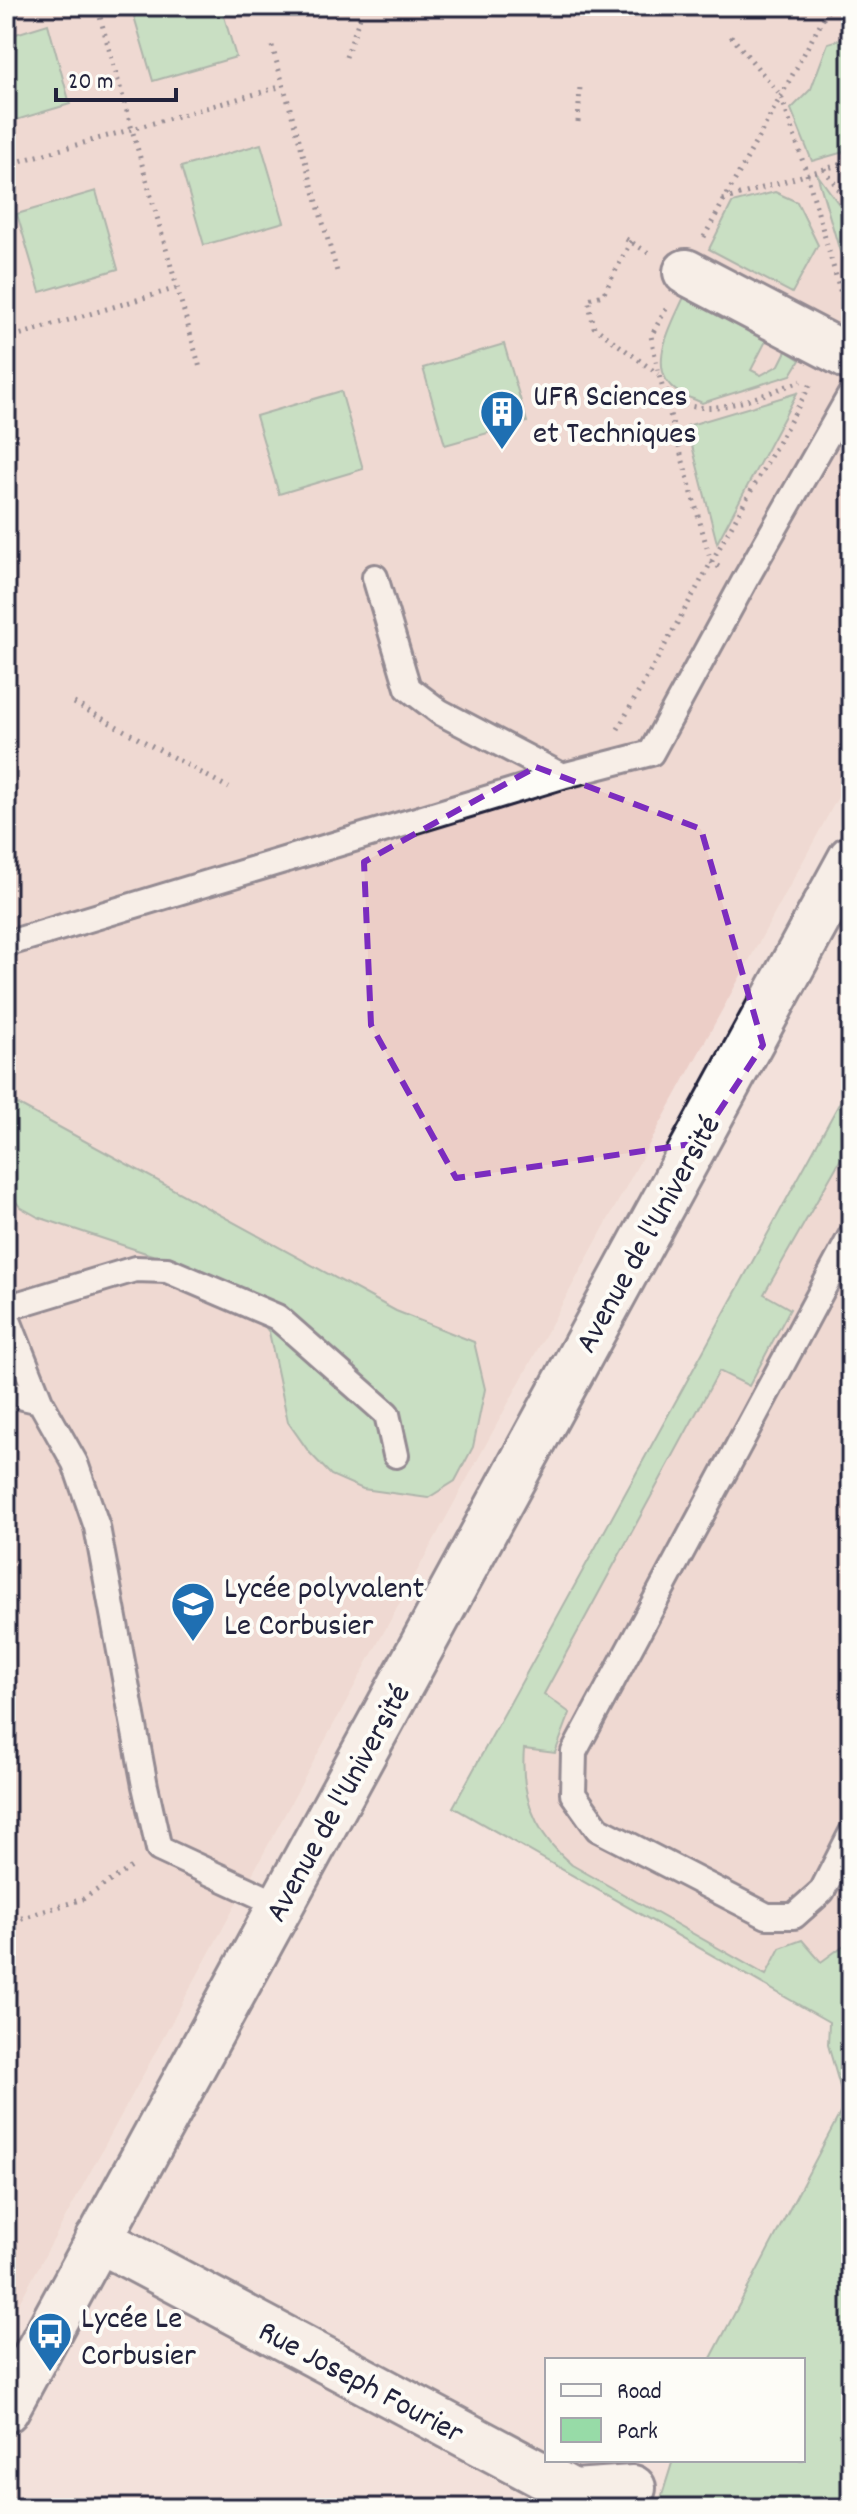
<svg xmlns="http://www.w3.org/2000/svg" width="857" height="2514" font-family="Dekko,sans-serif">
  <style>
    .built { fill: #eccec7 }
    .green { fill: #97dba7; stroke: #5c7e71; stroke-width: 2 }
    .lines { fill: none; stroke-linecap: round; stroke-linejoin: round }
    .lane-casing { stroke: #22223b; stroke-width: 30 }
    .street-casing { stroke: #22223b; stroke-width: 50 }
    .secondary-casing { stroke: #22223b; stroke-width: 50 }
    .path { stroke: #22223b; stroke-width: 5; stroke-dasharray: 2 6; stroke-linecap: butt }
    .lane { stroke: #fdfcf7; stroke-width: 24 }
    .street { stroke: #fdfcf7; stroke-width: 44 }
    .secondary { stroke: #fdfcf7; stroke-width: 44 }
    .marked { fill: none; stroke: #7b2cbf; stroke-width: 6; stroke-dasharray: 16 10; stroke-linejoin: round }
    .labels { text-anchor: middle; stroke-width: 8; stroke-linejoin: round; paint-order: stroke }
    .poi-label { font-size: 32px; fill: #22223b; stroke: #fdfcf7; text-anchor: start }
    .street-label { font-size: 32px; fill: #22223b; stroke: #fdfcf7 }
  </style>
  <rect width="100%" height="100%" fill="#f3e1db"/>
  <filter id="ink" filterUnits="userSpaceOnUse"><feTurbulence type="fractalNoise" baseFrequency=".0125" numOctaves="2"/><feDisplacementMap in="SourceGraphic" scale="16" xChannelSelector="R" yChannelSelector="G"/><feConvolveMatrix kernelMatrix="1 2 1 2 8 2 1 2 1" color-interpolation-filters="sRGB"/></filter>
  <g filter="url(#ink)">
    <path class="built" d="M6,6H851V773L6,2327Z
      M851,1082V2034L453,1807Z"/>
    <path class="green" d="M131,6H221L236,57L153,81Z
      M48,24L70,104L6,123V37Z
      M851,36V150L812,161L791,109L811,89L828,43Z
      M261,144L284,222L204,245L181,167Z
      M817,174L851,221V289Z
      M96,191L118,269L40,292L17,214Z
      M775,192L797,202L818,245L792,293L709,249L732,203Z
      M684,297L766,341L751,370L761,375L779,365L786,351L800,360L791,375L702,403C695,399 685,397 678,392C644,370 672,324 684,297Z
      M504,344L527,422L445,445L423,368Z
      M341,391L363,469L279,494L256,416Z
      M797,393L717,543L687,426Z
      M851,1082V1159L843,1155L764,1294L790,1309L749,1386L719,1371L544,1694L570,1713L555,1753L524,1749C520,1796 536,1835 572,1865L766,1975L780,1948L802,1940L821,1962L851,1940V2508H658L673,2460H803V2360H710L845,2104L828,2045L829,2022L453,1807Z
      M6,1098L396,1311L474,1342L485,1389L473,1447L455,1481L428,1498L363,1489L331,1475L309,1452L288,1422L269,1332L236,1290L191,1268L38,1217L20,1207L6,1188Z"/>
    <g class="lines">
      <g class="lane-casing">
        <path id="lane" d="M375,577L408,688L440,712L562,776
          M6,944L562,776L651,753L745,580L851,394
          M851,1236L574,1752L573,1794L598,1829L767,1916H794L822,1891L851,1834
          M6,1308L135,1269L167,1270L277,1317L387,1414L396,1455
          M6,1315L40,1401L75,1463L97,1527L145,1786L159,1849L280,1905
          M6,1393L40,1401"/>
      </g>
      <g class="street-casing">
        <path id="street" d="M686,272L851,358
          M98,2239L573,2492L633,2488"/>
      </g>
      <g class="secondary-casing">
        <path id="secondary" d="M6,2410L851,858"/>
      </g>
      <path class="path" d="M98,10L200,368
        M731,36L781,96L807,174L845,308
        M272,46L338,275
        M346,57L360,17
        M578,122L580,86
        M6,165L283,86
        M824,169L851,206
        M723,200L851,161
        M704,237L830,6
        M626,239L649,253
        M631,241L603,295L588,299L594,327L658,374
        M666,309L651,336L659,375L711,562L719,567
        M6,315L12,337L177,288
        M666,390C694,429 765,393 801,381
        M74,703L229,788
        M618,729L812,382
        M6,1923L83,1899L135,1865"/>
      <use href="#lane" class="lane"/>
      <use href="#street" class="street"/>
      <use href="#secondary" class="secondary"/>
    </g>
  </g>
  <path d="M0 0H857V2514H0ZM536,767L701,829L763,1045L698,1143L456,1178L371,1025L364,862Z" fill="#f3e1db" fill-opacity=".55" fill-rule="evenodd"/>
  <path class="marked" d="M536,767L701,829L763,1045L698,1143L456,1178L371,1025L364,862Z"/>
  <defs>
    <g id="building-pin" transform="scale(2.3)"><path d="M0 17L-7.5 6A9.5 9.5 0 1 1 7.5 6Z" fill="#1f6fb2" stroke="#fdfcf7"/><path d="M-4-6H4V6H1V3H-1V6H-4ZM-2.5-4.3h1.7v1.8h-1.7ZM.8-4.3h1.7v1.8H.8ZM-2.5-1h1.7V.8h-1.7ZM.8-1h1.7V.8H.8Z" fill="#fff"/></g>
    <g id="school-pin" transform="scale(2.3)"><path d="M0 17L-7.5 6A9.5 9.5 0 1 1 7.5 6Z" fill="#1f6fb2" stroke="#fdfcf7"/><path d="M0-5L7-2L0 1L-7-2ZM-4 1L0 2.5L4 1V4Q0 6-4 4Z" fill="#fff"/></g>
    <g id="bus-pin" transform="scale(2.3)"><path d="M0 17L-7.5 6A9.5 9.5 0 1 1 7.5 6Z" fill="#1f6fb2" stroke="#fdfcf7"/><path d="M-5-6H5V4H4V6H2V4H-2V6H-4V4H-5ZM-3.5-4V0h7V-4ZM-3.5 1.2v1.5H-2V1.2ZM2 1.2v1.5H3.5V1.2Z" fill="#fff"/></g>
  </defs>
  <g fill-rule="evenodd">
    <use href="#building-pin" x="502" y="412"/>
    <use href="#school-pin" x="193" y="1604"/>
    <use href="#bus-pin" x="50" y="2334"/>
  </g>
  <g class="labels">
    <g class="poi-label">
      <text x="533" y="405">UFR Sciences<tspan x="533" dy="37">et Techniques</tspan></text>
      <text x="224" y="1597">Lycée polyvalent<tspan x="224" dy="37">Le Corbusier</tspan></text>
      <text x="81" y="2327">Lycée Le<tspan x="81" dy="37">Corbusier</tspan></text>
    </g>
    <g class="street-label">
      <text transform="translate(646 1233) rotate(-61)" y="11">Avenue de l'Université</text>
      <text transform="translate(336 1802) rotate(-61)" y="11">Avenue de l'Université</text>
      <text transform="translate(362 2380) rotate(28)" y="11">Rue Joseph Fourier</text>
    </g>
  </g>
  <rect width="857" height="2514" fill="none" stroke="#fdfcf7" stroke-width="32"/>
  <rect x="16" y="16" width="825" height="2482" fill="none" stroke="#22223b" stroke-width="3" filter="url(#ink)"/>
  <rect x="545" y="2358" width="260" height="104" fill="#fdfcf7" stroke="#a5a5ac" stroke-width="2"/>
  <rect x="561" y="2384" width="40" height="12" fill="#fdfcf7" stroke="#a5a5ac" stroke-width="2"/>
  <text x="617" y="2398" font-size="24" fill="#22223b">Road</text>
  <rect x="561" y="2418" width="40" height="24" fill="#97dba7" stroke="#a5a5ac" stroke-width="2"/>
  <text x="617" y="2438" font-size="24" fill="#22223b">Park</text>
  <path d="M56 88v12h120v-12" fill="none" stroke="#22223b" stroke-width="4"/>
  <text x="68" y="88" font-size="24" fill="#22223b" stroke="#fdfcf7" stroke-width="6" paint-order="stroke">20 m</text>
</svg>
